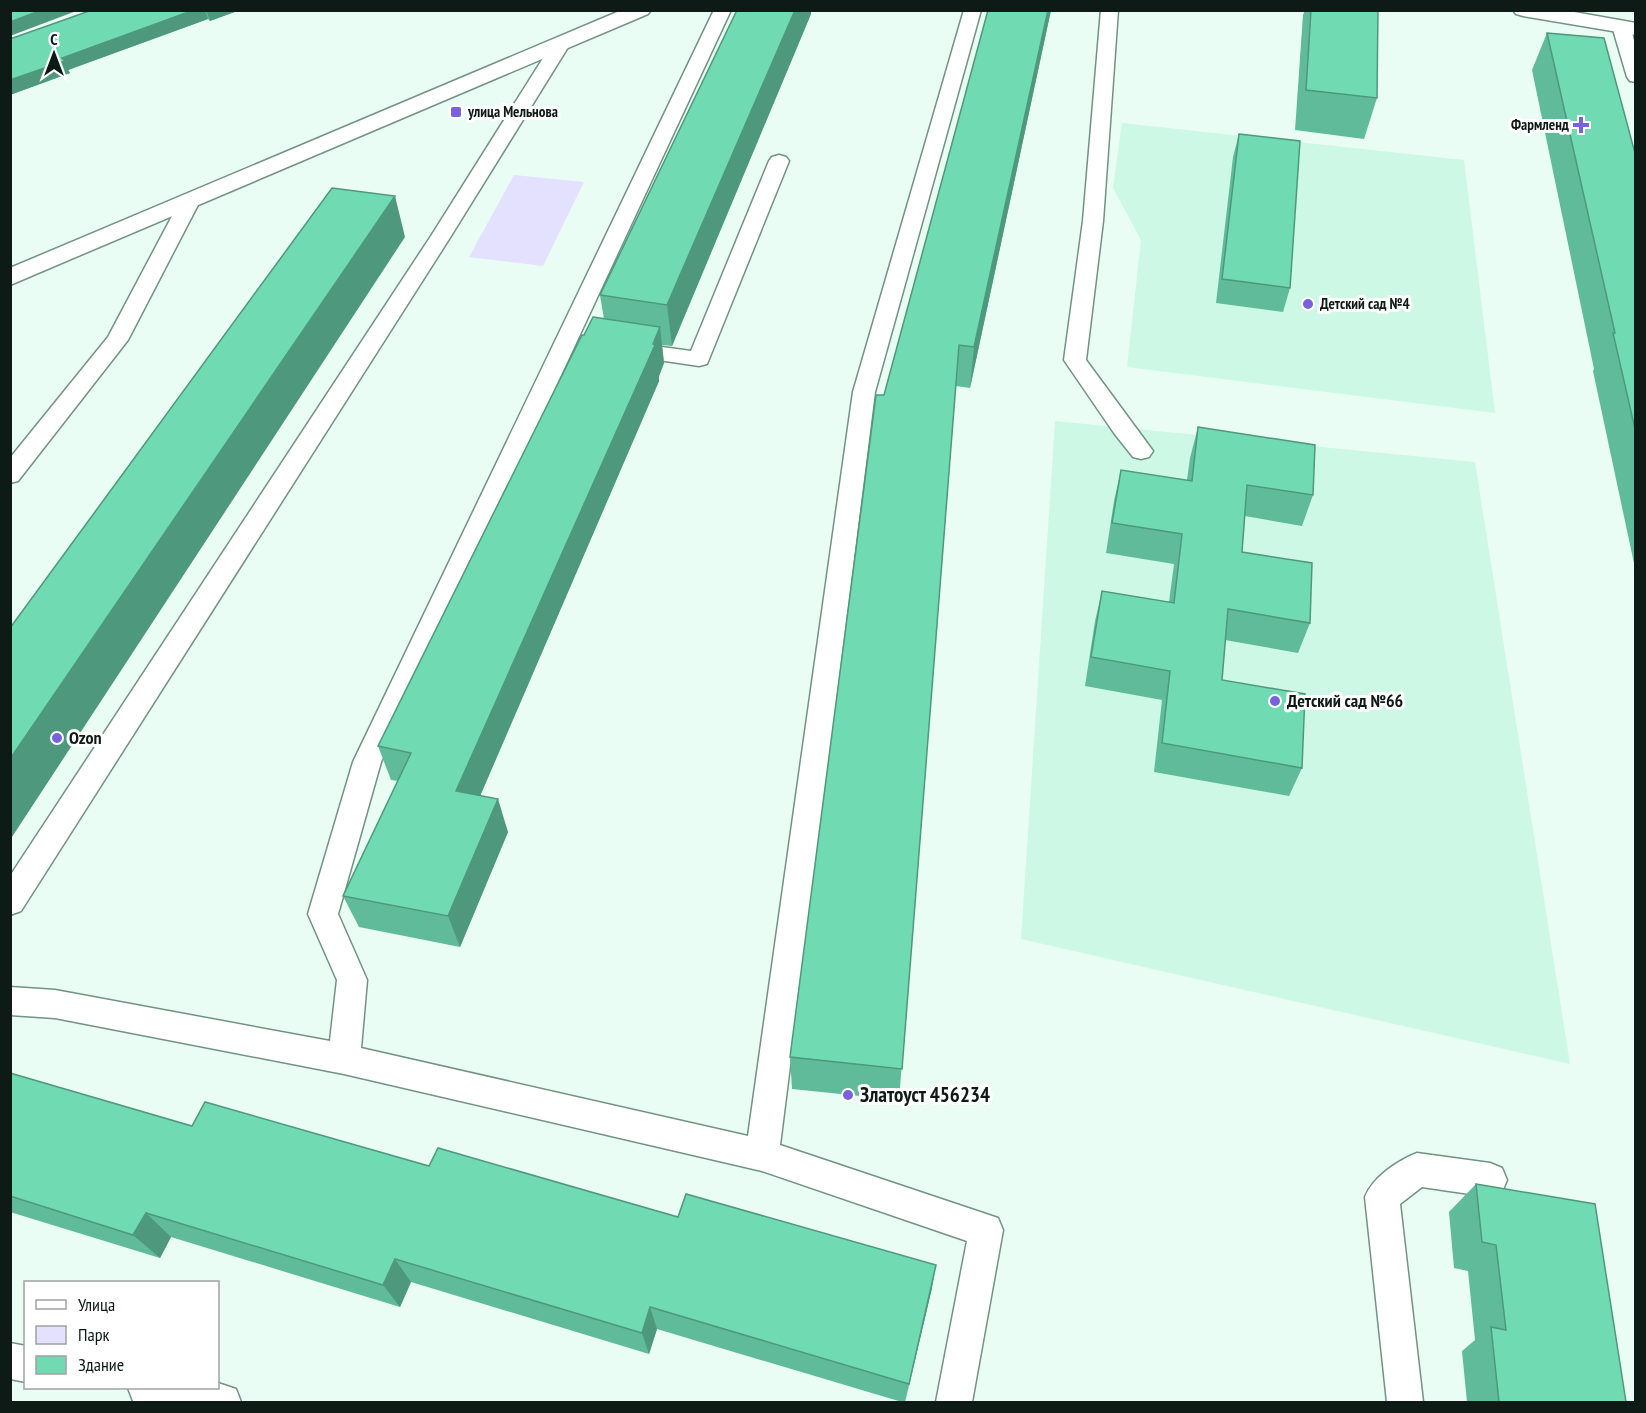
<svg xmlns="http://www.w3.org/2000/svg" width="1646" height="1413" font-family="'PT Sans Narrow',sans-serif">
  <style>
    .built { fill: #cdf8e6 }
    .green { fill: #e3e1ff }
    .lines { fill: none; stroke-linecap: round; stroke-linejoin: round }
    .lane-casing { stroke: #729285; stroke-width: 3 }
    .secondary-casing { stroke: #729285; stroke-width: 3 }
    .lane { fill: #fff; fill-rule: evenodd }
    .secondary { fill: #fff; fill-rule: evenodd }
    .wall { fill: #60bb9a }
    .shaded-wall { fill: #4e997d }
    .building { fill: #70dab3; stroke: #4e997d; stroke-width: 1.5 }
    .poi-dot { fill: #7961dc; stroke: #fff; stroke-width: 2 }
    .labels { text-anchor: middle; stroke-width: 6; stroke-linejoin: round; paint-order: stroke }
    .far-poi-label { font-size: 15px; font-weight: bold; fill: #0e1a15; stroke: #fff; text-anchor: start }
    .poi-label { font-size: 18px; font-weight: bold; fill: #0e1a15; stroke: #fff; text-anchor: start }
    .near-poi-label { font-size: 21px; font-weight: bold; fill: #0e1a15; stroke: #fff; text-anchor: start }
  </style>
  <rect width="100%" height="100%" fill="#e9fdf4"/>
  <path class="built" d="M1122,123L1464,160L1495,413L1127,367L1141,240L1113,188Z
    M1055,421L1475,462L1570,1064L1021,939Z"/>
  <path class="green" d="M514,175L584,182L543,266L469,257Z"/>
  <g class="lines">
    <g class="lane-casing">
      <path id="lane" d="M714,10H731L381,762L338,914L367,980L361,1048L748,1136L853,392L964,10H981L875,392L780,1145L998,1218L1003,1230L972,1402H936L967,1241L762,1171L344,1074L55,1018L10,1015V987L55,990L330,1041L337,980L308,914L353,762Z
        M1101,10H1118L1103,221L1086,360L1153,451L1149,457L1141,459L1133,457L1114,433L1064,360L1083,221Z
        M1621,21L1627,22C1638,40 1636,62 1636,82L1630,81L1627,77L1612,26L1615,22Z
        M561,39L567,40L570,44L451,236L21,911L10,915V876L431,236L552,44L555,40Z
        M779,155L786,157L789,161L707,364L699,366L618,354L615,349L618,344L626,342L691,351L769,161L772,157Z
        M190,195L197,197L200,201L128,340L18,481L10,483V458L108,337L180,201L183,197Z
        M1417,1153L1490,1163L1502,1168L1507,1180L1502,1192L1490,1197L1422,1187L1400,1204L1423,1402H1387L1365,1197C1373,1177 1397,1161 1417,1153Z
        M10,1343L26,1346V1382L10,1379Z
        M218,1383L236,1389L241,1402H137L133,1401L128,1388H218Z"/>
    </g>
    <g class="secondary-casing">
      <path id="secondary" d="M622,10H651L648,14L10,285V268Z
        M1513,10H1563L1636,23V35L1523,16L1516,14Z"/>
    </g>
    <use href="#lane" class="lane"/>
    <use href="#secondary" class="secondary"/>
  </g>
  <path class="wall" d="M92,10H240L210,21L208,19L68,70L70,73L10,95V39Z
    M988,10H1051L970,388L956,386L899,1100L792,1089L790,1057L884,395Z
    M1305,10H1378L1377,98L1364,139L1295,130L1303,15Z
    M811,14L672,346L662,345L664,363L659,376V381L480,796L508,832L460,947L359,927L343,896L398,781L391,780L378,746L584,335L604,319L600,295Z
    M1547,33L1635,153V568L1593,371L1594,369L1532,70Z
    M1239,134L1290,288L1283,312L1216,303L1233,157Z
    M1198,427L1313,495L1302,526L1245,516L1242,552L1310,623L1298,653L1225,640L1222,680L1302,768L1289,796L1154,772L1162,700L1085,686L1095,621L1102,591L1169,602L1174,564L1106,553L1114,501L1121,470L1187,480L1190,458Z
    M10,1073L192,1126L429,1166L932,1288L905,1402H902L657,1329L649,1354L411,1282L400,1307L171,1237L160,1258L10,1212Z
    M1476,1184L1626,1402H1467L1462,1351L1475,1340L1468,1271L1454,1268L1449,1212Z"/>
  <path class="shaded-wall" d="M42,10H79L10,36V22Z
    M194,10H205L208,19L68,70L70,73L10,95V80L62,58Z
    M206,10H240L210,21Z
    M795,10H811V14L672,346L667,305Z
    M1048,10H1051L970,388L974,347Z
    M395,196L405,237L10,840V759Z
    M660,327L664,363L659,376V381L468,824L456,791Z
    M498,799L508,832L460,947L448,916Z
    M146,1213L171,1237L160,1258L133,1235Z
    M395,1259L411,1282L400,1307L383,1285Z
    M936,1265L932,1288L905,1402L909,1384Z
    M650,1307L657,1329L649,1354L642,1333Z"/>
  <path class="building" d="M10,10H42L10,22Z
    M92,10H194L62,58L65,61L10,80V39Z
    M737,10H795L667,305L600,295Z
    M988,10H1048L974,347L959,345L902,1069L790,1057L876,395H884Z
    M1311,10H1378L1377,98L1306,90Z
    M1547,33L1604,38L1635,153V429L1613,333H1615Z
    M1239,134L1300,141L1290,288L1222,279Z
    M332,188L395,196L10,759V628Z
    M593,317L660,327L653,344L655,345L456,791L498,799L448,916L343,896L411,753L378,746L582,335H584Z
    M1198,427L1315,445L1313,495L1247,485L1242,552L1312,563L1310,623L1228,609L1222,680L1305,694L1302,768L1162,743L1170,671L1091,657L1102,591L1174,603L1182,534L1112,523L1121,470L1192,481Z
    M10,1073L192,1126L205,1102L429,1166L438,1148L678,1217L686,1194L936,1265L909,1384L650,1307L642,1333L395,1259L383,1285L146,1213L133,1235L10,1196Z
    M1476,1184L1595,1204L1626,1402H1499L1491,1327L1506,1330L1496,1245L1482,1242Z"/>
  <g class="poi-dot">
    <rect x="450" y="106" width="12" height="12" rx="3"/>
    <path d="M1578 116h6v6h6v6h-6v6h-6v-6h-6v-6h6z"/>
    <circle cx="1308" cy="304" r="6"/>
    <circle cx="1275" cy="701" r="6"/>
    <circle cx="57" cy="738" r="6"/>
    <circle cx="848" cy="1095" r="6"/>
  </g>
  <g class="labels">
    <g class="far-poi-label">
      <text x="468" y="117">улица Мельнова</text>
      <text x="1569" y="130" text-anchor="end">Фармленд</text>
      <text x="1320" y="309">Детский сад №4</text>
    </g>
    <g class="poi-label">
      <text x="1287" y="707">Детский сад №66</text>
      <text x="69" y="744">Ozon</text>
    </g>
    <g class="near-poi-label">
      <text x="860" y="1102">Златоуст 456234</text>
    </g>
  </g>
  <rect width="1646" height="1413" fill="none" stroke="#0e1a15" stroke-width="24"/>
  <rect x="24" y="1281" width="195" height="108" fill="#ffffff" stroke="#9fa3a1" stroke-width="1.5"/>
  <rect x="36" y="1300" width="30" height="9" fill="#ffffff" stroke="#9fa3a1" stroke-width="1.5"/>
  <text x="78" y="1311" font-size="18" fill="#0e1a15">Улица</text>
  <rect x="36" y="1326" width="30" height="18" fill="#e3e1ff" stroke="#9fa3a1" stroke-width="1.5"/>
  <text x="78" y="1341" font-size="18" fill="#0e1a15">Парк</text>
  <rect x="36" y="1356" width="30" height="18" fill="#70dab3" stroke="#9fa3a1" stroke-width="1.5"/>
  <text x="78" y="1371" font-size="18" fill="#0e1a15">Здание</text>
  <g transform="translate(54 54)" stroke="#ffffff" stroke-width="4.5" paint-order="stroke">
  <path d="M0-4.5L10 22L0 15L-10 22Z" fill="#0e1a15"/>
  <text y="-9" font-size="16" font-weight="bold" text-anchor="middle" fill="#0e1a15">С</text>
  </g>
</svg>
